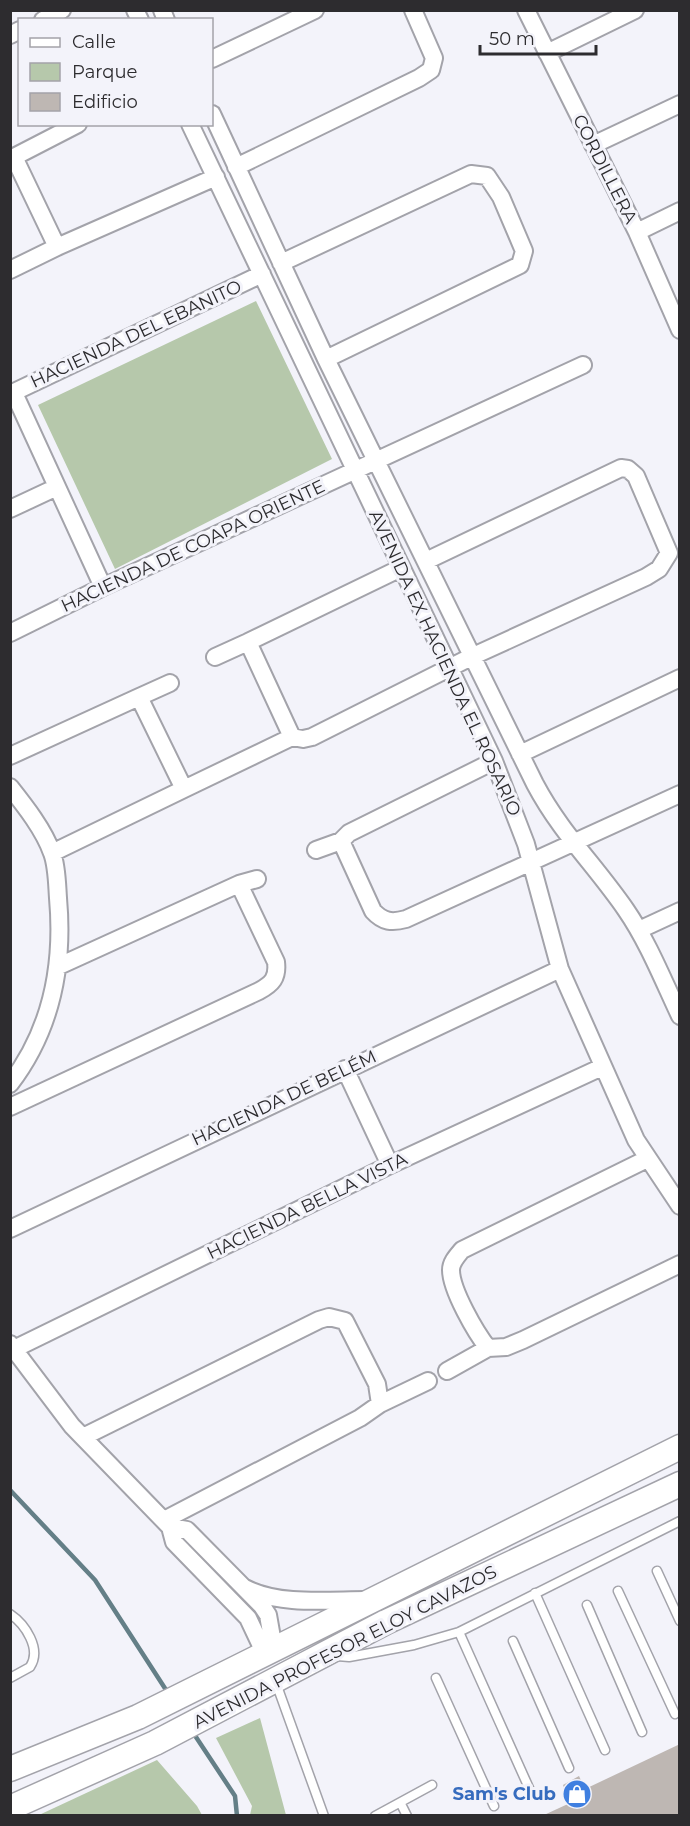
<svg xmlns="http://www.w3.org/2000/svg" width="690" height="1826" font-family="Montserrat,sans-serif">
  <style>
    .green { fill: #b6c8ab }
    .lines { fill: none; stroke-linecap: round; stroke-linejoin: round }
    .stream { stroke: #647f87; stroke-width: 4.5 }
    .building { fill: #beb7b3 }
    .lane-casing { stroke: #a3a3aa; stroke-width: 11 }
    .street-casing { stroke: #a3a3aa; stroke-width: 20 }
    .secondary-casing { stroke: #a3a3aa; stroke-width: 27 }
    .lane { stroke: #fff; stroke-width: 8 }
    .street { stroke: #fff; stroke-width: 16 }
    .secondary { stroke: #fff; stroke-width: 24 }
    .labels { text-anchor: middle; stroke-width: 6; stroke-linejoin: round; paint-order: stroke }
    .street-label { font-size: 18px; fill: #2d2c2f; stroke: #f3f3fa }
    .shop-label { font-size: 18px; font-weight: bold; fill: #366cbe; stroke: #f3f3fa; text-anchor: end }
  </style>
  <rect width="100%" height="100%" fill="#f3f3fa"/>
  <path class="green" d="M256,301L332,459L115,569L38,405Z
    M260,1718L286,1815H250L252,1806L216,1738Z
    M157,1760L197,1806L202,1815H39Z"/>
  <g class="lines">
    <path class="stream" d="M10,1490L95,1580L168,1693
      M192,1731L235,1796L237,1816"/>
  </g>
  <path class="building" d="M680,1744V1815H544L570,1803L563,1785L579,1776L585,1789Z"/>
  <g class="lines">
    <g class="lane-casing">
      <path id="lane" d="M657,1571L680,1621
        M618,1591L675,1714
        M535,1593L605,1750
        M587,1605L642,1732
        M10,1614C25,1624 42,1649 30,1667L10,1678
        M459,1632L529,1788
        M513,1641L569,1768
        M337,1656L349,1657L414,1645L459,1632L680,1521
        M436,1678L494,1806
        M276,1683L324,1816
        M401,1804L407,1816
        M375,1816L432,1785"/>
    </g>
    <g class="street-casing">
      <path id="street" d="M135,10L140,20
        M162,10L166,20
        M526,10L637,232L680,330
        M43,20L62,10
        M10,35L20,30
        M547,53L635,10
        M212,59L315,10
        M212,114L326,359L535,784C561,833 595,865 626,910C648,942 663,980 680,1016
        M78,124L14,157L57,247L216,177
        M190,124L494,761L526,844L560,969L636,1140L680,1206
        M593,145L680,104
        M236,167L419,78L431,70L434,58L413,10
        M637,232L680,211
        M281,263L471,174L487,176L501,197L524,251L520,265L326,359
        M10,270L57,247
        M14,393L103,587
        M10,394L262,274
        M10,509L57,487
        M401,568L248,642L292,737L303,739L312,737L471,657L646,577L659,569L669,553L636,476L628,469L621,468L426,561
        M10,633L103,587L583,365
        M215,657L248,642
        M139,697L170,683
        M520,754L680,678
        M10,756L139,697L184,789L52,853
        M494,761L349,833L341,841L373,911C383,922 392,923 406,919L680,794
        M10,787C25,806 44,830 52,853C57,866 57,884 58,898C64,965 52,1029 10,1084
        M184,789L292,737
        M316,850L341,841
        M239,884L257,879
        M639,930L680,911
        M345,1069L390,1165
        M10,1107L259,991C272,984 278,978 276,962L239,884L59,966
        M647,1159L462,1250C457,1256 451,1262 451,1270C451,1290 476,1333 488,1348L506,1347L523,1340L680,1264
        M10,1229L560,969
        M10,1344L72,1426L170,1527L174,1542L248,1618L264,1652
        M14,1349L390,1165L602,1067
        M447,1371L488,1348
        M380,1404L428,1381
        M83,1437L319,1320L329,1317L345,1321L377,1384L380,1404L360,1418L164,1520
        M170,1527L187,1530L262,1606L268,1615L274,1649
        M245,1588C280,1606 329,1600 367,1600"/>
    </g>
    <g class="secondary-casing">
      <path id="secondary" d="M10,1769L138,1717L680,1447
        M10,1808L155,1743L386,1622L680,1484"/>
    </g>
    <use href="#lane" class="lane"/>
    <use href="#street" class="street"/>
    <use href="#secondary" class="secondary"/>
  </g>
  <defs>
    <g id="shop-disc" transform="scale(1.5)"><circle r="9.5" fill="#3f7fe0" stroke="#f3f3fa"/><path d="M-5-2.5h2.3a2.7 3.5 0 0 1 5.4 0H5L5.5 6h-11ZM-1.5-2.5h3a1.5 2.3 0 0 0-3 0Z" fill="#fff"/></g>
  </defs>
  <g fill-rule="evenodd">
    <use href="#shop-disc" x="577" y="1794"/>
  </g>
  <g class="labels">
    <g class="street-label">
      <text transform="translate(605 169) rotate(63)" y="6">CORDILLERA</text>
      <text transform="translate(136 334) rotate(-25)" y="6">HACIENDA DEL EBANITO</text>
      <text transform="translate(193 546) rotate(-25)" y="6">HACIENDA DE COAPA ORIENTE</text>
      <text transform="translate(445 663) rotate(65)" y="6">AVENIDA EX HACIENDA EL ROSARIO</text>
      <text transform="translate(284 1098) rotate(-25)" y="6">HACIENDA DE BELÉM</text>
      <text transform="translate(307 1206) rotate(-26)" y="6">HACIENDA BELLA VISTA</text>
      <text transform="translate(345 1647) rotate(-27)" y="6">AVENIDA PROFESOR ELOY CAVAZOS</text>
    </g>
    <g class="shop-label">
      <text x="556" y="1800">Sam's Club</text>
    </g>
  </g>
  <rect width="690" height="1826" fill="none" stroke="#2d2c2f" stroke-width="24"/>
  <rect x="18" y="18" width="195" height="108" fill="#f3f3fa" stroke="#a4a3a9" stroke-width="1.5"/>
  <rect x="30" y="38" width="30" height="9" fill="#ffffff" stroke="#a4a3a9" stroke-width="1.5"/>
  <text x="72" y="48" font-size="18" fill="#2d2c2f">Calle</text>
  <rect x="30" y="63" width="30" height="18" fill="#b6c8ab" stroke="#a4a3a9" stroke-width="1.5"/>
  <text x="72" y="78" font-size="18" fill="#2d2c2f">Parque</text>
  <rect x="30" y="93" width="30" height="18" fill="#beb7b3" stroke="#a4a3a9" stroke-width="1.5"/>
  <text x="72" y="108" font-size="18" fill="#2d2c2f">Edificio</text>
  <path d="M480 45v9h116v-9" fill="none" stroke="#2d2c2f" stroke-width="3"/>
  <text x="489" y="45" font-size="18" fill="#2d2c2f" stroke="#f3f3fa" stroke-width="4.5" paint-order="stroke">50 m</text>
</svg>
